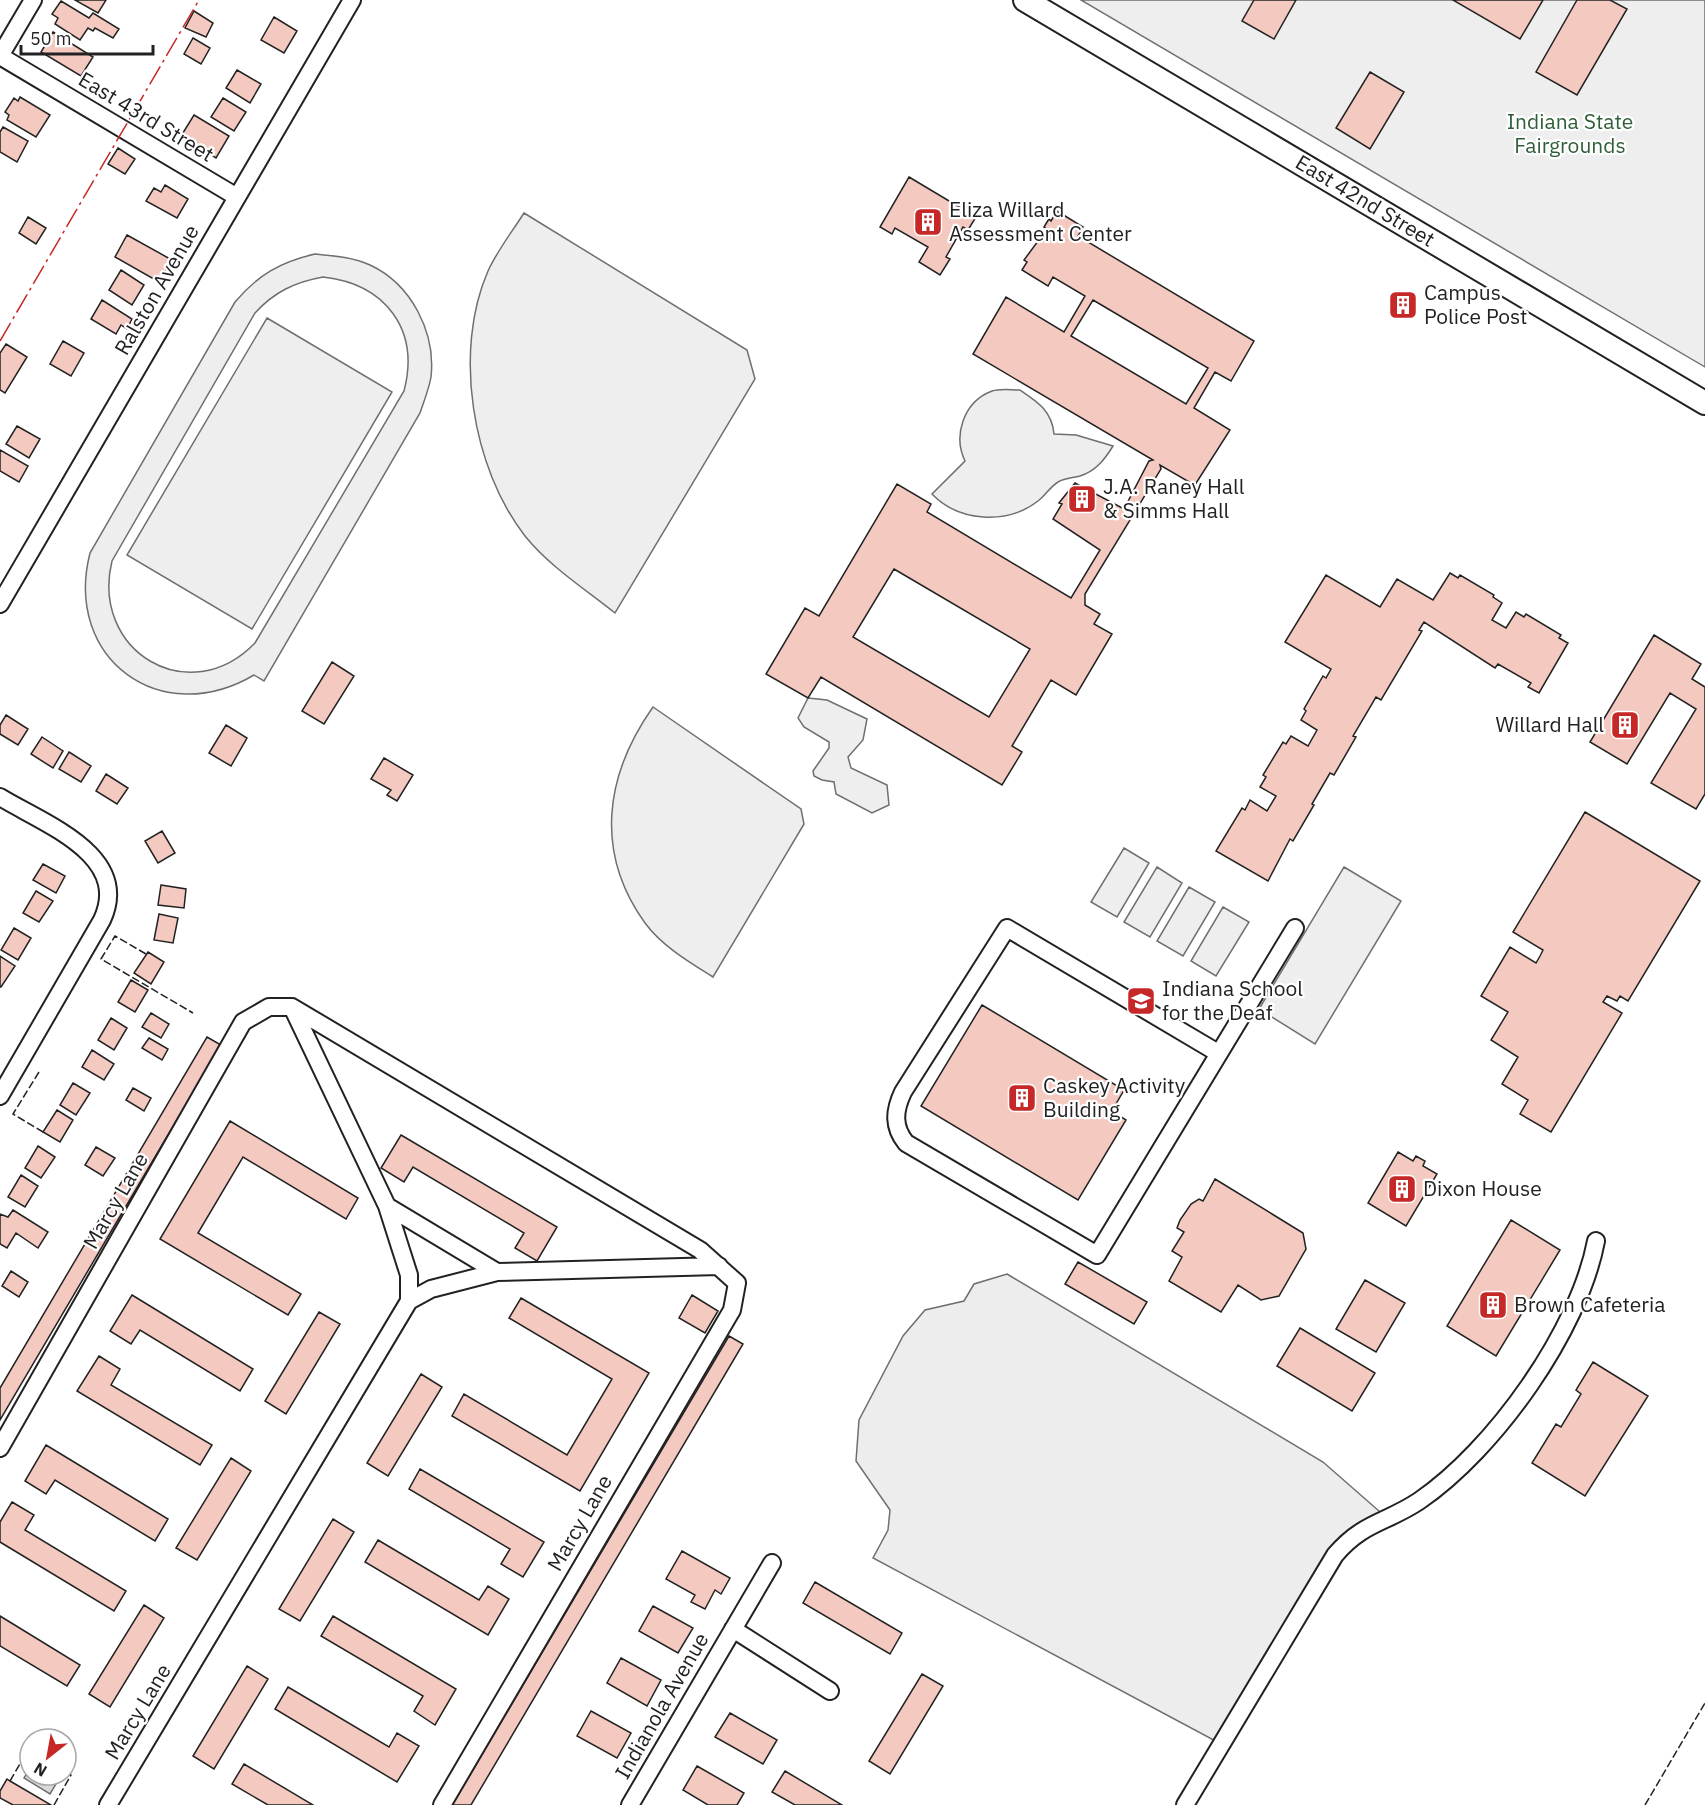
<svg xmlns="http://www.w3.org/2000/svg" width="1705" height="1805" font-family="'IBM Plex Sans',sans-serif">
  <style>
    .green { fill: #eee; stroke: #6f6f6f; stroke-width: 1.5; fill-rule: evenodd }
    .parking { fill: #ededed; stroke: #6f6f6f; stroke-width: 1.5 }
    .water { fill: #d9d9d9; stroke: #6f6f6f; stroke-width: 1.5 }
    .building { fill: #f3c9c0; stroke: #222; stroke-width: 1.5; fill-rule: evenodd }
    .lines { fill: none; stroke-linecap: round; stroke-linejoin: round }
    .street-casing { stroke: #222; stroke-width: 20 }
    .secondary-casing { stroke: #222; stroke-width: 26 }
    .street { stroke: #fff; stroke-width: 16 }
    .secondary { stroke: #fff; stroke-width: 22 }
    .fence { stroke: #222; stroke-width: 1.5; stroke-dasharray: 8 3; stroke-linecap: butt }
    .power { stroke: #c62828; stroke-width: 1.5; stroke-dasharray: 21 4.5 3 4.5; stroke-linecap: butt }
    .labels { text-anchor: middle; stroke-width: 4.5; stroke-linejoin: round; paint-order: stroke }
    .street-label { font-size: 21px; fill: #222; stroke: #fff }
    .park-label { font-size: 21px; fill: #2f5e38; stroke: #fff }
    .poi-label { font-size: 21px; fill: #222; stroke: #fff; text-anchor: start }
  </style>
  <rect width="100%" height="100%" fill="#fff"/>
  <path class="green" d="M1081,0H1705V367Z
    M524,213L747,350L755,379L615,613C585,589 549,566 525,536C472,468 453,351 488,271C497,251 512,232 524,213Z
    M315,254C334,256 352,257 370,265C411,284 436,332 431,377C429,389 424,401 420,413L264,681L254,675C161,730 63,659 90,553L235,302C258,275 280,262 315,254ZM323,277C386,284 420,330 404,391L255,643C189,711 90,651 112,561L255,313C274,292 295,282 323,277Z
    M267,318L392,392L252,629L127,555Z
    M1020,390C1038,402 1052,411 1054,434L1076,435L1113,446C1105,459 1096,471 1080,476C1073,478 1065,478 1058,482C1050,487 1045,496 1038,501C1007,525 959,522 932,494L965,461C953,436 963,402 992,391C1001,388 1011,390 1020,390Z
    M808,698L827,700L867,719L863,740L848,757L851,768L887,785L889,805L872,813L836,794L834,782L822,780L814,776L813,771L829,748V742L804,727L798,718Z
    M653,707L801,809L804,824L713,977C689,962 662,946 645,923C594,852 605,775 653,707Z
    M1124,848L1149,863L1117,917L1091,902Z
    M1157,867L1182,883L1150,937L1124,922Z
    M1344,867L1401,901L1315,1044L1259,1009Z
    M1189,887L1215,902L1183,956L1157,941Z
    M1223,907L1249,922L1216,976L1191,961Z"/>
  <path class="parking" d="M1007,1274L1323,1462L1387,1518L1350,1538L1221,1744L873,1558L888,1530L890,1510L856,1461L859,1420L903,1336L925,1310L964,1301L974,1284Z"/>
  <path class="water" d="M30,1768V1775H53L59,1779L50,1794L24,1778Z"/>
  <path class="building" d="M75,0H106L98,13Z
    M1254,0H1296L1274,39L1242,21Z
    M1453,0H1543L1520,39Z
    M1577,0H1610L1627,9L1577,95L1536,72Z
    M61,1L89,18L93,13L119,29L113,38L95,28L93,31L88,28L80,40L55,24L58,18L52,14Z
    M194,11L213,23L206,37L185,28Z
    M274,17L297,31L284,53L261,40Z
    M53,32L93,57L81,76L41,52Z
    M193,38L210,48L201,64L184,54Z
    M237,70L261,84L250,103L226,88Z
    M1370,72L1404,92L1370,149L1336,128Z
    M20,97L50,115L36,137L7,120L9,115L5,112L14,98L18,101Z
    M223,98L246,112L234,131L211,117Z
    M194,115L229,136L216,158L181,136Z
    M3,127L28,141L17,162L0,152V132Z
    M118,148L135,159L125,174L108,164Z
    M909,177L976,217L968,230L963,227L946,257L950,259L940,275L919,262L928,247L895,228L892,234L880,227Z
    M165,185L188,199L177,218L146,201L154,188L161,192Z
    M1057,211L1083,227L1078,236L1254,341L1231,381L1215,372L1194,408L1230,430L1193,488L1189,486L1191,483L1160,465L1161,469L1085,594V605L1100,614L1094,624L1112,634L1076,695L1051,680L1012,746L1022,752L1002,785L821,677L808,698L766,674L805,608L819,616L897,484L931,504L927,512L1071,598L1100,550L1053,519L1062,504L1059,503L1075,483L1124,509L1149,461L1153,460L973,354L1006,297L1064,332L1085,296L1053,277L1048,286L1022,270L1027,262L1024,260L1047,229L1044,227L1047,222L1049,219L1051,221ZM1093,300L1208,368L1186,404L1071,336ZM894,569L1030,649L989,717L853,637Z
    M28,217L46,228L36,244L19,233Z
    M127,235L172,260L159,282L115,257Z
    M121,270L144,285L132,305L109,290Z
    M1402,295L1411,301L1403,314L1394,308Z
    M102,300L132,319L127,329L121,325L116,334L91,319Z
    M63,341L84,353L71,376L50,364Z
    M6,344L27,357L5,393L0,390V353Z
    M17,426L40,439L29,458L6,444Z
    M0,450L28,466L19,482L0,471Z
    M1450,573L1458,578L1460,575L1494,595L1493,597L1502,603L1492,620L1506,628L1516,612L1524,617L1526,614L1561,635L1559,638L1568,643L1539,693L1528,687L1531,683L1498,664L1495,668L1424,622L1419,630L1422,631L1381,700L1376,697L1353,736L1356,737L1334,775L1330,773L1312,804L1314,805L1293,841L1290,839L1268,881L1216,851L1242,808L1245,810L1250,800L1267,811L1276,796L1260,787L1266,777L1263,775L1283,742L1286,744L1291,736L1308,746L1317,730L1301,720L1306,711L1304,709L1323,676L1326,678L1331,669L1285,642L1326,575L1380,607L1397,579L1433,600Z
    M1654,635L1701,664L1692,679L1705,687V794L1696,809L1651,783L1696,709L1670,693L1627,764L1590,742Z
    M332,662L354,676L324,724L302,711Z
    M6,715L28,729L18,745L0,734V725Z
    M226,725L247,738L231,766L209,753Z
    M42,737L63,751L53,768L31,754Z
    M69,752L91,766L81,782L59,769Z
    M384,758L413,775L397,801L387,795L391,790L371,779Z
    M106,774L128,788L117,804L96,791Z
    M1585,812L1700,881L1628,1001L1620,996L1617,1001L1607,996L1603,1002L1622,1013L1551,1132L1520,1114L1528,1100L1502,1084L1518,1057L1491,1040L1508,1012L1481,996L1510,947L1536,963L1540,956L1543,950L1513,932Z
    M162,831L175,853L158,863L145,841Z
    M43,864L65,876L56,893L33,880Z
    M161,885L186,889L184,908L158,905Z
    M36,891L53,901L39,922L23,913Z
    M159,914L178,918L173,943L154,940Z
    M14,928L31,938L18,960L1,950Z
    M148,952L164,962L151,984L134,973Z
    M0,956L15,966L1,987H0Z
    M131,980L148,990L135,1012L118,1002Z
    M982,1005L1124,1090L1112,1111L1126,1120L1078,1200L921,1106Z
    M151,1013L169,1024L161,1038L142,1027Z
    M111,1018L127,1028L114,1050L98,1040Z
    M207,1037L221,1045L0,1420V1388Z
    M149,1038L168,1049L162,1060L142,1048Z
    M92,1050L114,1064L104,1080L82,1067Z
    M73,1083L90,1093L76,1115L60,1105Z
    M133,1088L151,1098L144,1111L126,1100Z
    M57,1110L73,1120L60,1142L43,1132Z
    M230,1121L358,1198L346,1219L243,1157L198,1233L301,1294L288,1315L160,1239Z
    M401,1135L557,1227L537,1261L515,1248L524,1233L413,1167L404,1182L381,1168Z
    M38,1146L55,1157L41,1178L25,1168Z
    M96,1147L115,1158L103,1176L85,1165Z
    M1398,1152L1413,1161L1416,1156L1425,1161L1423,1166L1437,1174L1406,1226L1368,1203Z
    M21,1175L38,1186L25,1207L8,1197Z
    M1215,1179L1303,1233L1306,1249L1279,1296L1261,1300L1238,1285L1221,1312L1169,1281L1182,1257L1172,1251L1184,1232L1177,1228L1180,1220L1191,1204L1199,1199L1203,1201Z
    M13,1210L48,1232L38,1248L16,1233L7,1248L0,1244V1214L8,1217Z
    M1511,1220L1560,1250L1496,1356L1447,1326Z
    M1078,1262L1147,1302L1134,1324L1065,1284Z
    M11,1271L28,1282L19,1297L2,1286Z
    M1365,1280L1405,1303L1376,1352L1336,1329Z
    M132,1295L253,1369L240,1391L140,1330L131,1344L110,1331Z
    M692,1295L718,1311L705,1333L679,1318Z
    M521,1298L649,1373L580,1491L452,1416L464,1394L567,1455L612,1379L509,1318Z
    M319,1312L340,1324L286,1414L265,1401Z
    M1300,1328L1375,1373L1352,1411L1277,1366Z
    M729,1336L743,1344L471,1805H452Z
    M99,1356L120,1369L111,1385L212,1445L200,1465L77,1391Z
    M1593,1362L1648,1396L1585,1496L1532,1463L1556,1424L1561,1427L1581,1394L1576,1390Z
    M421,1374L442,1387L388,1476L367,1463Z
    M46,1445L168,1519L155,1541L55,1480L46,1494L25,1481Z
    M231,1458L251,1471L197,1560L176,1548Z
    M420,1469L544,1542L523,1577L501,1564L510,1549L409,1489Z
    M12,1502L34,1515L25,1530L126,1591L114,1611L0,1542V1522Z
    M333,1519L354,1532L300,1621L279,1609Z
    M378,1540L479,1600L488,1586L509,1599L488,1635L365,1562Z
    M682,1551L730,1578L721,1594L715,1590L705,1609L691,1602L695,1595L666,1579Z
    M815,1582L902,1633L890,1654L803,1603Z
    M144,1605L164,1618L110,1707L89,1694Z
    M653,1606L693,1628L678,1653L639,1631Z
    M0,1616L80,1665L67,1686L0,1646Z
    M333,1616L456,1689L435,1725L414,1711L423,1696L321,1636Z
    M621,1658L661,1680L647,1706L607,1683Z
    M247,1666L268,1679L214,1769L193,1756Z
    M922,1674L943,1686L890,1774L869,1761Z
    M288,1687L389,1747L397,1733L419,1746L397,1782L275,1709Z
    M591,1711L631,1733L617,1758L577,1736Z
    M730,1713L777,1740L763,1764L715,1737Z
    M244,1764L313,1805H268L232,1784Z
    M697,1766L744,1793L737,1805H708L683,1790Z
    M785,1771L842,1805H795L772,1792Z
    M7,1779L10,1781L51,1805H13L0,1798V1791Z"/>
  <g class="lines">
    <g class="street-casing">
      <path id="street" d="M0,56L237,197
        M0,56L33,0
        M0,604L352,0
        M0,797C44,824 132,855 102,920L0,1096
        M292,1007L387,1206
        M1218,1053L1007,928L903,1092C894,1111 893,1127 906,1143L1097,1255L1295,928
        M387,1206L497,1272L431,1289L409,1301V1275Z
        M497,1272L719,1266
        M0,1448L243,1022L269,1007H292L700,1250L737,1283L732,1310L442,1805
        M733,1629L830,1691
        M108,1805L409,1301
        M630,1805L772,1563
        M1185,1805L1335,1555C1363,1522 1386,1523 1419,1501C1494,1450 1579,1331 1596,1241"/>
    </g>
    <g class="secondary-casing">
      <path id="secondary" d="M1025,0L1705,403"/>
    </g>
    <use href="#street" class="street"/>
    <use href="#secondary" class="secondary"/>
    <path class="fence" d="M146,954L115,936L101,959L193,1013
      M39,1072L13,1114L43,1132
      M10,1781L28,1750L30,1751
      M54,1805L71,1775L66,1772
      M1645,1805L1705,1703"/>
    <path class="power" d="M0,341L199,0"/>
  </g>
  <defs>
    <g id="building-square" transform="scale(1.5)"><rect x="-9" y="-9" width="18" height="18" rx="4" fill="#c62828" stroke="#fff"/><path d="M-4-6H4V6H1V3H-1V6H-4ZM-2.5-4.3h1.7v1.8h-1.7ZM.8-4.3h1.7v1.8H.8ZM-2.5-1h1.7V.8h-1.7ZM.8-1h1.7V.8H.8Z" fill="#fff"/></g>
    <g id="school-square" transform="scale(1.5)"><rect x="-9" y="-9" width="18" height="18" rx="4" fill="#c62828" stroke="#fff"/><path d="M0-5L7-2L0 1L-7-2ZM-4 1L0 2.5L4 1V4Q0 6-4 4Z" fill="#fff"/></g>
  </defs>
  <g fill-rule="evenodd">
    <use href="#building-square" x="928" y="222"/>
    <use href="#building-square" x="1403" y="305"/>
    <use href="#building-square" x="1082" y="499"/>
    <use href="#building-square" x="1625" y="725"/>
    <use href="#school-square" x="1141" y="1001"/>
    <use href="#building-square" x="1022" y="1098"/>
    <use href="#building-square" x="1402" y="1189"/>
    <use href="#building-square" x="1493" y="1305"/>
  </g>
  <g class="labels">
    <g class="street-label">
      <text transform="translate(146 117) rotate(31)" y="7">East 43rd Street</text>
      <text transform="translate(1365 201) rotate(31)" y="7">East 42nd Street</text>
      <text transform="translate(157 290) rotate(-60)" y="7">Ralston Avenue</text>
      <text transform="translate(116 1201) rotate(-60)" y="7">Marcy Lane</text>
      <text transform="translate(580 1523) rotate(-60)" y="7">Marcy Lane</text>
      <text transform="translate(662 1706) rotate(-60)" y="7">Indianola Avenue</text>
      <text transform="translate(138 1712) rotate(-59)" y="7">Marcy Lane</text>
    </g>
    <g class="park-label">
      <text x="1570" y="129">Indiana State<tspan x="1570" dy="24">Fairgrounds</tspan></text>
    </g>
    <g class="poi-label">
      <text x="949" y="217">Eliza Willard<tspan x="949" dy="24">Assessment Center</tspan></text>
      <text x="1424" y="300">Campus<tspan x="1424" dy="24">Police Post</tspan></text>
      <text x="1103" y="494">J.A. Raney Hall<tspan x="1103" dy="24">&amp; Simms Hall</tspan></text>
      <text x="1604" y="732" text-anchor="end">Willard Hall</text>
      <text x="1162" y="996">Indiana School<tspan x="1162" dy="24">for the Deaf</tspan></text>
      <text x="1043" y="1093">Caskey Activity<tspan x="1043" dy="24">Building</tspan></text>
      <text x="1423" y="1196">Dixon House</text>
      <text x="1514" y="1312">Brown Cafeteria</text>
    </g>
  </g>
  <g transform="translate(48 1757) rotate(211)"><circle r="28" fill="#ffffff" stroke="#a7a7a7" stroke-width="1.5"/>
  <path d="M0-4.5L10 22L0 15L-10 22Z" fill="#c62828"/>
  <text y="-9" font-size="16" font-weight="bold" text-anchor="middle" fill="#222222">N</text>
  </g>
  <path d="M21 45v9h132v-9" fill="none" stroke="#222222" stroke-width="3"/>
  <text x="30" y="45" font-size="18" fill="#222222" stroke="#ffffff" stroke-width="4.5" paint-order="stroke">50 m</text>
</svg>
